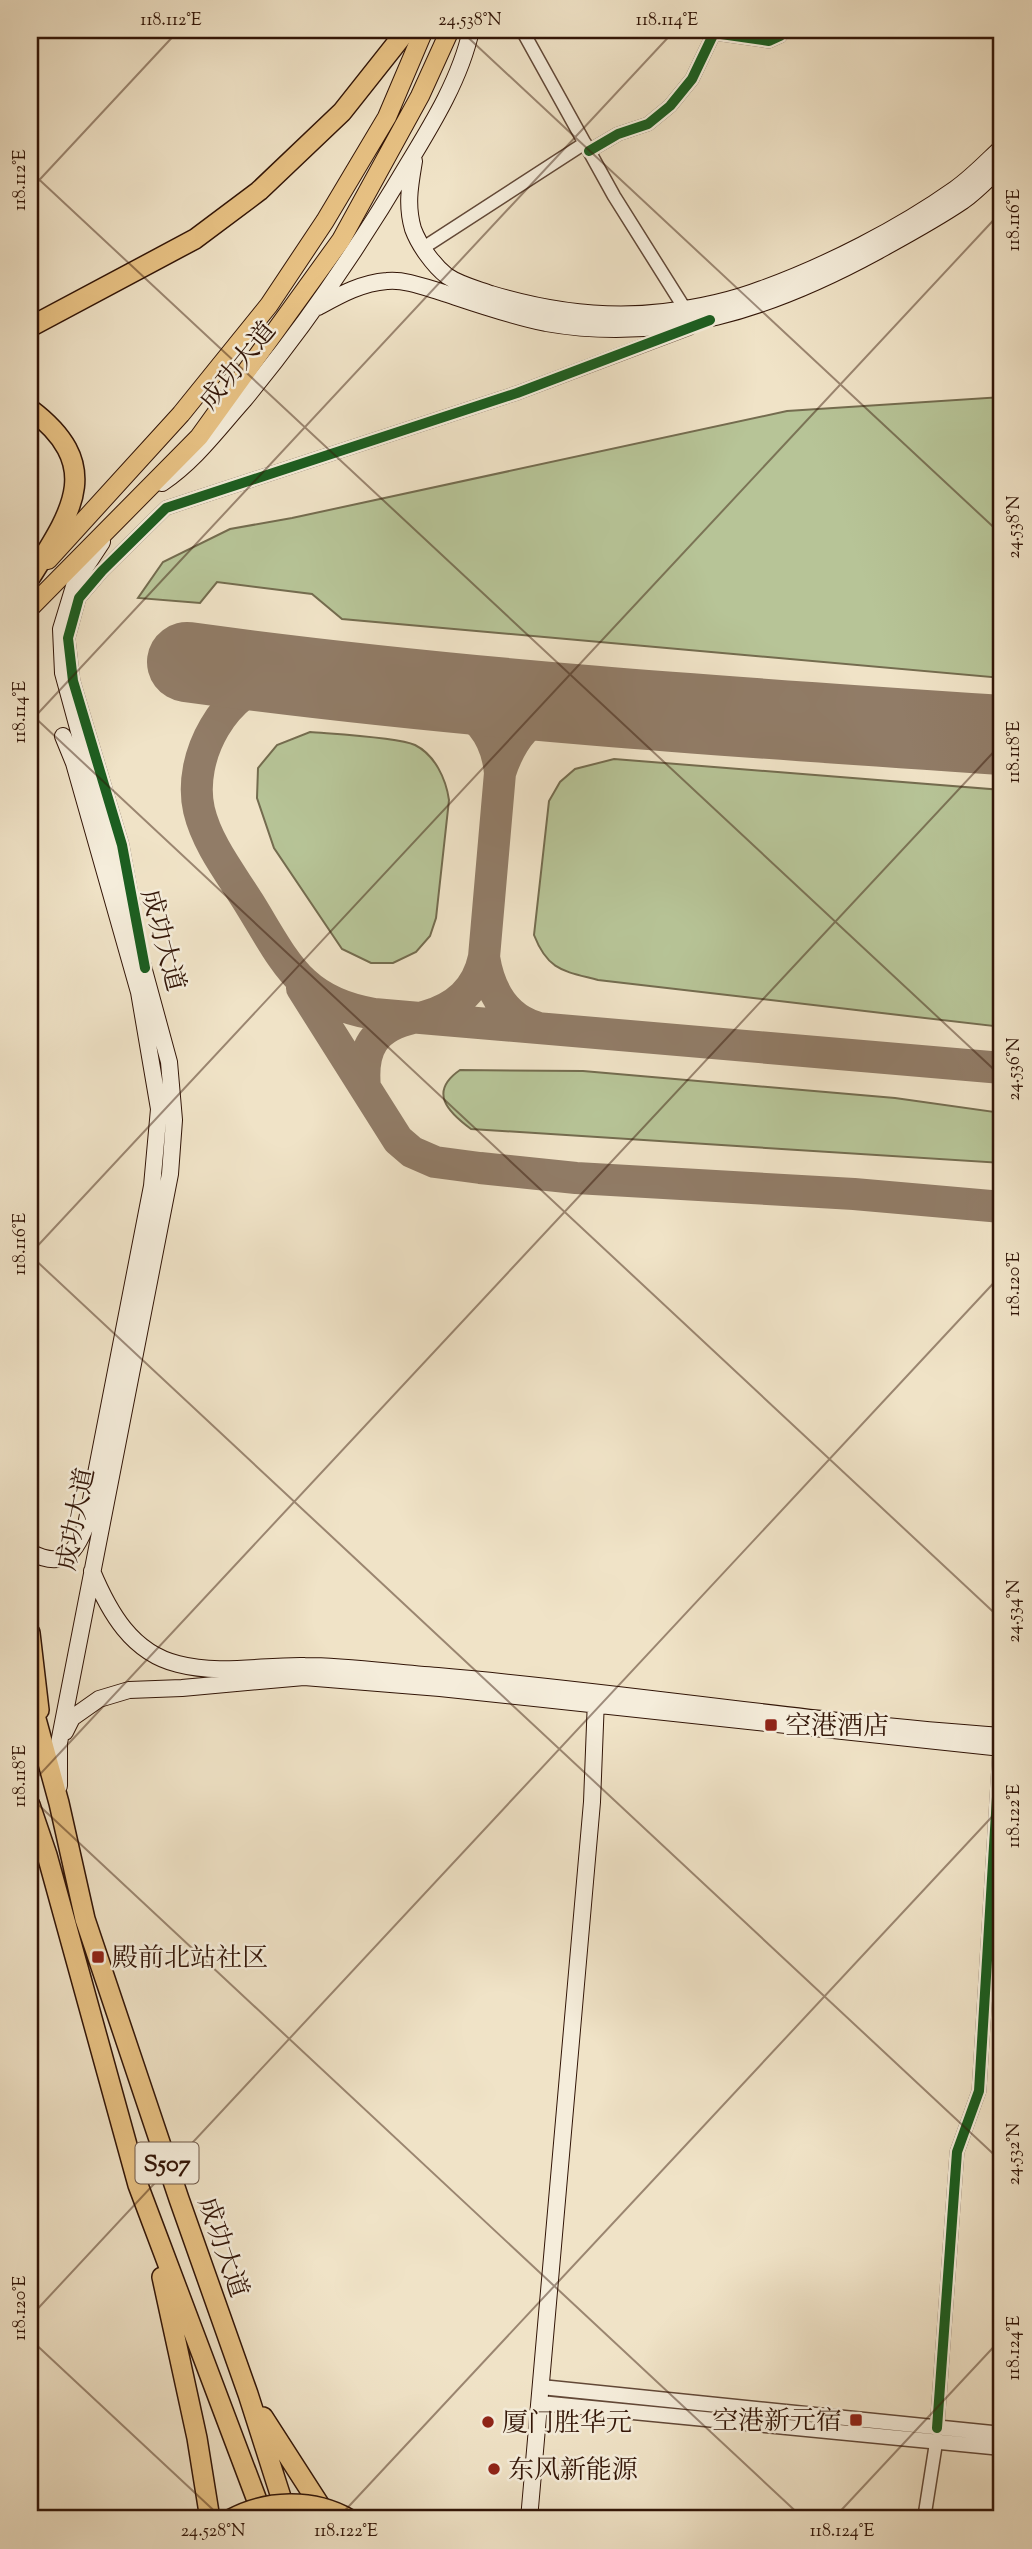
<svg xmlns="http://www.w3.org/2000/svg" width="1032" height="2549" font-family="'Sorts Mill Goudy','Noto Serif SC',serif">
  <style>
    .green { fill: #b7c497; stroke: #746c4f; stroke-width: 2 }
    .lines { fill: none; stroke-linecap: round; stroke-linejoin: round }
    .taxiway { stroke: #917c67; stroke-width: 32 }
    .runway { stroke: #917c67; stroke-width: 80 }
    .minor-casing { stroke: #624837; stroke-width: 15 }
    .tertiary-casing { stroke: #624837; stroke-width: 17 }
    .secondary-casing { stroke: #321507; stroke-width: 18 }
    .primary-casing { stroke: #321507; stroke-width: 20 }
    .trunk-casing { stroke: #321507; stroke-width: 22 }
    .minor { stroke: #f5eddb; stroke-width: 12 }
    .tertiary { stroke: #f5eddb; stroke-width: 14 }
    .secondary { stroke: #f5eddb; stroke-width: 16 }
    .primary { stroke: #e8c284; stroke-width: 18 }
    .trunk { stroke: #e8c284; stroke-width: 19 }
    .trunk-bridge-casing { stroke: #321507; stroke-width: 22; stroke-linecap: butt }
    .trunk-bridge { stroke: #e8c284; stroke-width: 19 }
    .cycleway-casing { stroke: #f5eddb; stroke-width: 15 }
    .cycleway { stroke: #1b5e20; stroke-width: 10 }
    .ticks { fill: none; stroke: #321507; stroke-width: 2; stroke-opacity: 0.45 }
    .poi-dot { fill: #8f2418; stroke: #f5eddb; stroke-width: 2.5 }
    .labels { text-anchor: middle; stroke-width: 5; stroke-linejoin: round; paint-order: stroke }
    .shield { fill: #f5eddb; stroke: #6c5647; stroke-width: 2 }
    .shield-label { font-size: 24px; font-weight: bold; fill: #321507 }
    .street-label { font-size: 26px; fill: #321507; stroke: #f5eddb }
    .poi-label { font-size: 26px; fill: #321507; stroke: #f5eddb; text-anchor: start }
    .neatline { fill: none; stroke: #321507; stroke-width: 2.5 }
    .ticks-label { font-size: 18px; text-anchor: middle; fill: #321507 }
  </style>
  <rect width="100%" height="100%" fill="#f0e3c7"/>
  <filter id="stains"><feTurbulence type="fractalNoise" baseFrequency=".00286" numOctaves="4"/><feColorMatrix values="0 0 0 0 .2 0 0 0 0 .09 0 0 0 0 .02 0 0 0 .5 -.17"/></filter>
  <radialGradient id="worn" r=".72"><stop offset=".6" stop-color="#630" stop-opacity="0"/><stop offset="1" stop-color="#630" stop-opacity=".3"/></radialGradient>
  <path class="green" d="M1002,397V678L342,619L312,594L217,582L200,603L138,598L163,562L230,529L292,518L787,411Z
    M310,732C333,734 397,737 415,745C435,755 446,779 449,800L436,918L430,936L416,952L393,963H371L342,949L274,848L257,798L258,768L277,745Z
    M614,759L1002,790V1027L598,980C564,971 548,971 534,935L549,801L560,782L575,769Z
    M460,1070L583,1071L895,1098L1002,1113V1163L471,1129C448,1112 428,1092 460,1070Z"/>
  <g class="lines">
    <path class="taxiway" d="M661,713C589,706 528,687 500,773C493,692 408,686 344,681C323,679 301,675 280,678C225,687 187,757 199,810C207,844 231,874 249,903C285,961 300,1002 374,1014L1002,1068
      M484,957C489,988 503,1017 536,1027
      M302,988L398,1140L412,1152L435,1162L480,1168L576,1178L854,1194L1002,1207
      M424,1017C456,1008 477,990 484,957L500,773
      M365,1088C361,1048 374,1027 413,1018"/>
    <path class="runway" d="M187,662C458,699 730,717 1002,735"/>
    <g class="minor-casing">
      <path id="minor" d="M522,30L614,196L685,309
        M589,151L618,134L648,124L670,106L692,79L714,33L769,41L780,36L785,30
        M423,248L585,143
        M133,905L122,845L73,681L68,638L79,598L102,571L166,508L517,393L690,328
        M937,2428L957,2152L979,2091L1000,1748
        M924,2519L936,2443"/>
    </g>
    <g class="tertiary-casing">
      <path id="tertiary" d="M541,2387L1002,2434
        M540,2403L1002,2448"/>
    </g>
    <g class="secondary-casing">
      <path id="secondary" d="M414,161C410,185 406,205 413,229C419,245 433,265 447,276C460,285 477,289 491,294C547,311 606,319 664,312C697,308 731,301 762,289C826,266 900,228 955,189C972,177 987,161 1002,147
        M318,307C340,295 361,283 387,281C405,279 427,288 444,293C477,304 511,316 546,323C666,344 771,309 876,252C905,236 935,220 963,201C977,191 989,178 1002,166
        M162,483C195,461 218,429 244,400C305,326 359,247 408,164C433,123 461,77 471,30
        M30,1552C62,1569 75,1555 86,1525L152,1186L159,1109L139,992L74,763L63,736
        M92,1571C109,1612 132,1653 178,1664C220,1675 263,1665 305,1666C349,1666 394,1673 438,1676C626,1692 813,1723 1002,1736
        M65,1732L72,1718L99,1699L129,1690L182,1688L304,1677L440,1688L1002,1748
        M59,1786V1743L170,1174L174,1120L169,1062L63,673L61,629L75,583L102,542
        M529,2519L592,1802L596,1699"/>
    </g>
    <g class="primary-casing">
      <path id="primary" d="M48,560L181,414L269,305L325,221L387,117L424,30
        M30,608L199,437L341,240L420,96L450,30"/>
    </g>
    <g class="trunk-casing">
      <path id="trunk" d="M30,327L195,239L259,191L342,112L407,30
        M30,409C106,466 71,513 30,578
        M30,1633L39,1710
        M30,1697L59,1803L85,1919L179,2199L248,2394L288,2519
        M30,1805L47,1855L138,2185L264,2519
        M162,2277L197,2438L210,2519
        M263,2417L328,2518"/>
    </g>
    <use href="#minor" class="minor"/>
    <use href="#tertiary" class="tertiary"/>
    <use href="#secondary" class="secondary"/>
    <use href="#primary" class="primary"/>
    <use href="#trunk" class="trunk"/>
    <g class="trunk-bridge-casing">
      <path id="trunk-bridge" d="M231,2519C266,2500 313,2498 349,2519"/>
    </g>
    <use href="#trunk-bridge" class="trunk-bridge"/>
    <g class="cycleway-casing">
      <path id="cycleway" d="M589,151L618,134L648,124L670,106L692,79L714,33L769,41L780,36L785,30
        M145,968L122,845L73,681L68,638L79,598L102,571L166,508L517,393L710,320
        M937,2428L957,2152L979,2091L1000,1748"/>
    </g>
    <use href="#cycleway" class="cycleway"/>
  </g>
  <path class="ticks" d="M460,30L1002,535M30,171L1002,1077M30,190L179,30M30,713L1002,1620M30,722L675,30M30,1254L1002,211M30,1255L1002,2162M30,1785L1002,743M30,1797L804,2519M30,2317L1002,1274M30,2339L223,2519M337,2519L1002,1806M833,2519L1002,2338"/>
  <g class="poi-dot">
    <rect x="764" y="1718" width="14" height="14" rx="3.5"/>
    <rect x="91" y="1950" width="14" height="14" rx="3.5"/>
    <rect x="849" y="2413" width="14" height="14" rx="3.5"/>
    <circle cx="488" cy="2422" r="7"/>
    <circle cx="494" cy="2469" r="7"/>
  </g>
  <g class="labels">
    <rect class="shield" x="135.5" y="2142.5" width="63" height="41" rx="5"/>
    <g class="shield-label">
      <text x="167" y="2171">S507</text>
    </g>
    <g class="street-label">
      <text transform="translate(237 365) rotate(-51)" y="9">成功大道</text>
      <text transform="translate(164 940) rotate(75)" y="9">成功大道</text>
      <text transform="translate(75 1519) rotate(-79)" y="9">成功大道</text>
      <text transform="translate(224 2247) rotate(71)" y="9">成功大道</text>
    </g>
    <g class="poi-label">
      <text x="785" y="1734">空港酒店</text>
      <text x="112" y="1966">殿前北站社区</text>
      <text x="842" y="2429" text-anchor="end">空港新元宿</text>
      <text x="502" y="2431">厦门胜华元</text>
      <text x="508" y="2478">东风新能源</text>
    </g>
  </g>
  <rect width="1032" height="2549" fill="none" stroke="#f0e3c7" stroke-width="77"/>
  <rect x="38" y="38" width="955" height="2472" class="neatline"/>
  <g class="ticks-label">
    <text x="171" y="25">118.112°E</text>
    <text x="470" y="25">24.538°N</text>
    <text x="667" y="25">118.114°E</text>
    <text transform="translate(19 180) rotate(-90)" y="6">118.112°E</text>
    <text transform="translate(1013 220) rotate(-90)" y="6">118.116°E</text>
    <text transform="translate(1013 527) rotate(-90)" y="6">24.538°N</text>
    <text transform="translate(19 712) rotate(-90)" y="6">118.114°E</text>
    <text transform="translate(1013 752) rotate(-90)" y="6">118.118°E</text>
    <text transform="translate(1013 1069) rotate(-90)" y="6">24.536°N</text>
    <text transform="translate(19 1244) rotate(-90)" y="6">118.116°E</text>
    <text transform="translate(1013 1284) rotate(-90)" y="6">118.120°E</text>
    <text transform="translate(1013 1611) rotate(-90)" y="6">24.534°N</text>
    <text transform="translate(19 1776) rotate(-90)" y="6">118.118°E</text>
    <text transform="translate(1013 1816) rotate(-90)" y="6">118.122°E</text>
    <text transform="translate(1013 2154) rotate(-90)" y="6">24.532°N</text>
    <text transform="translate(19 2308) rotate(-90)" y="6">118.120°E</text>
    <text transform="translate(1013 2348) rotate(-90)" y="6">118.124°E</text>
    <text x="213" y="2536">24.528°N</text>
    <text x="346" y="2536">118.122°E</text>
    <text x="842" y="2536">118.124°E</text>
  </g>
  <rect width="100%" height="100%" filter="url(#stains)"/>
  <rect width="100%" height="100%" fill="url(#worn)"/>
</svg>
